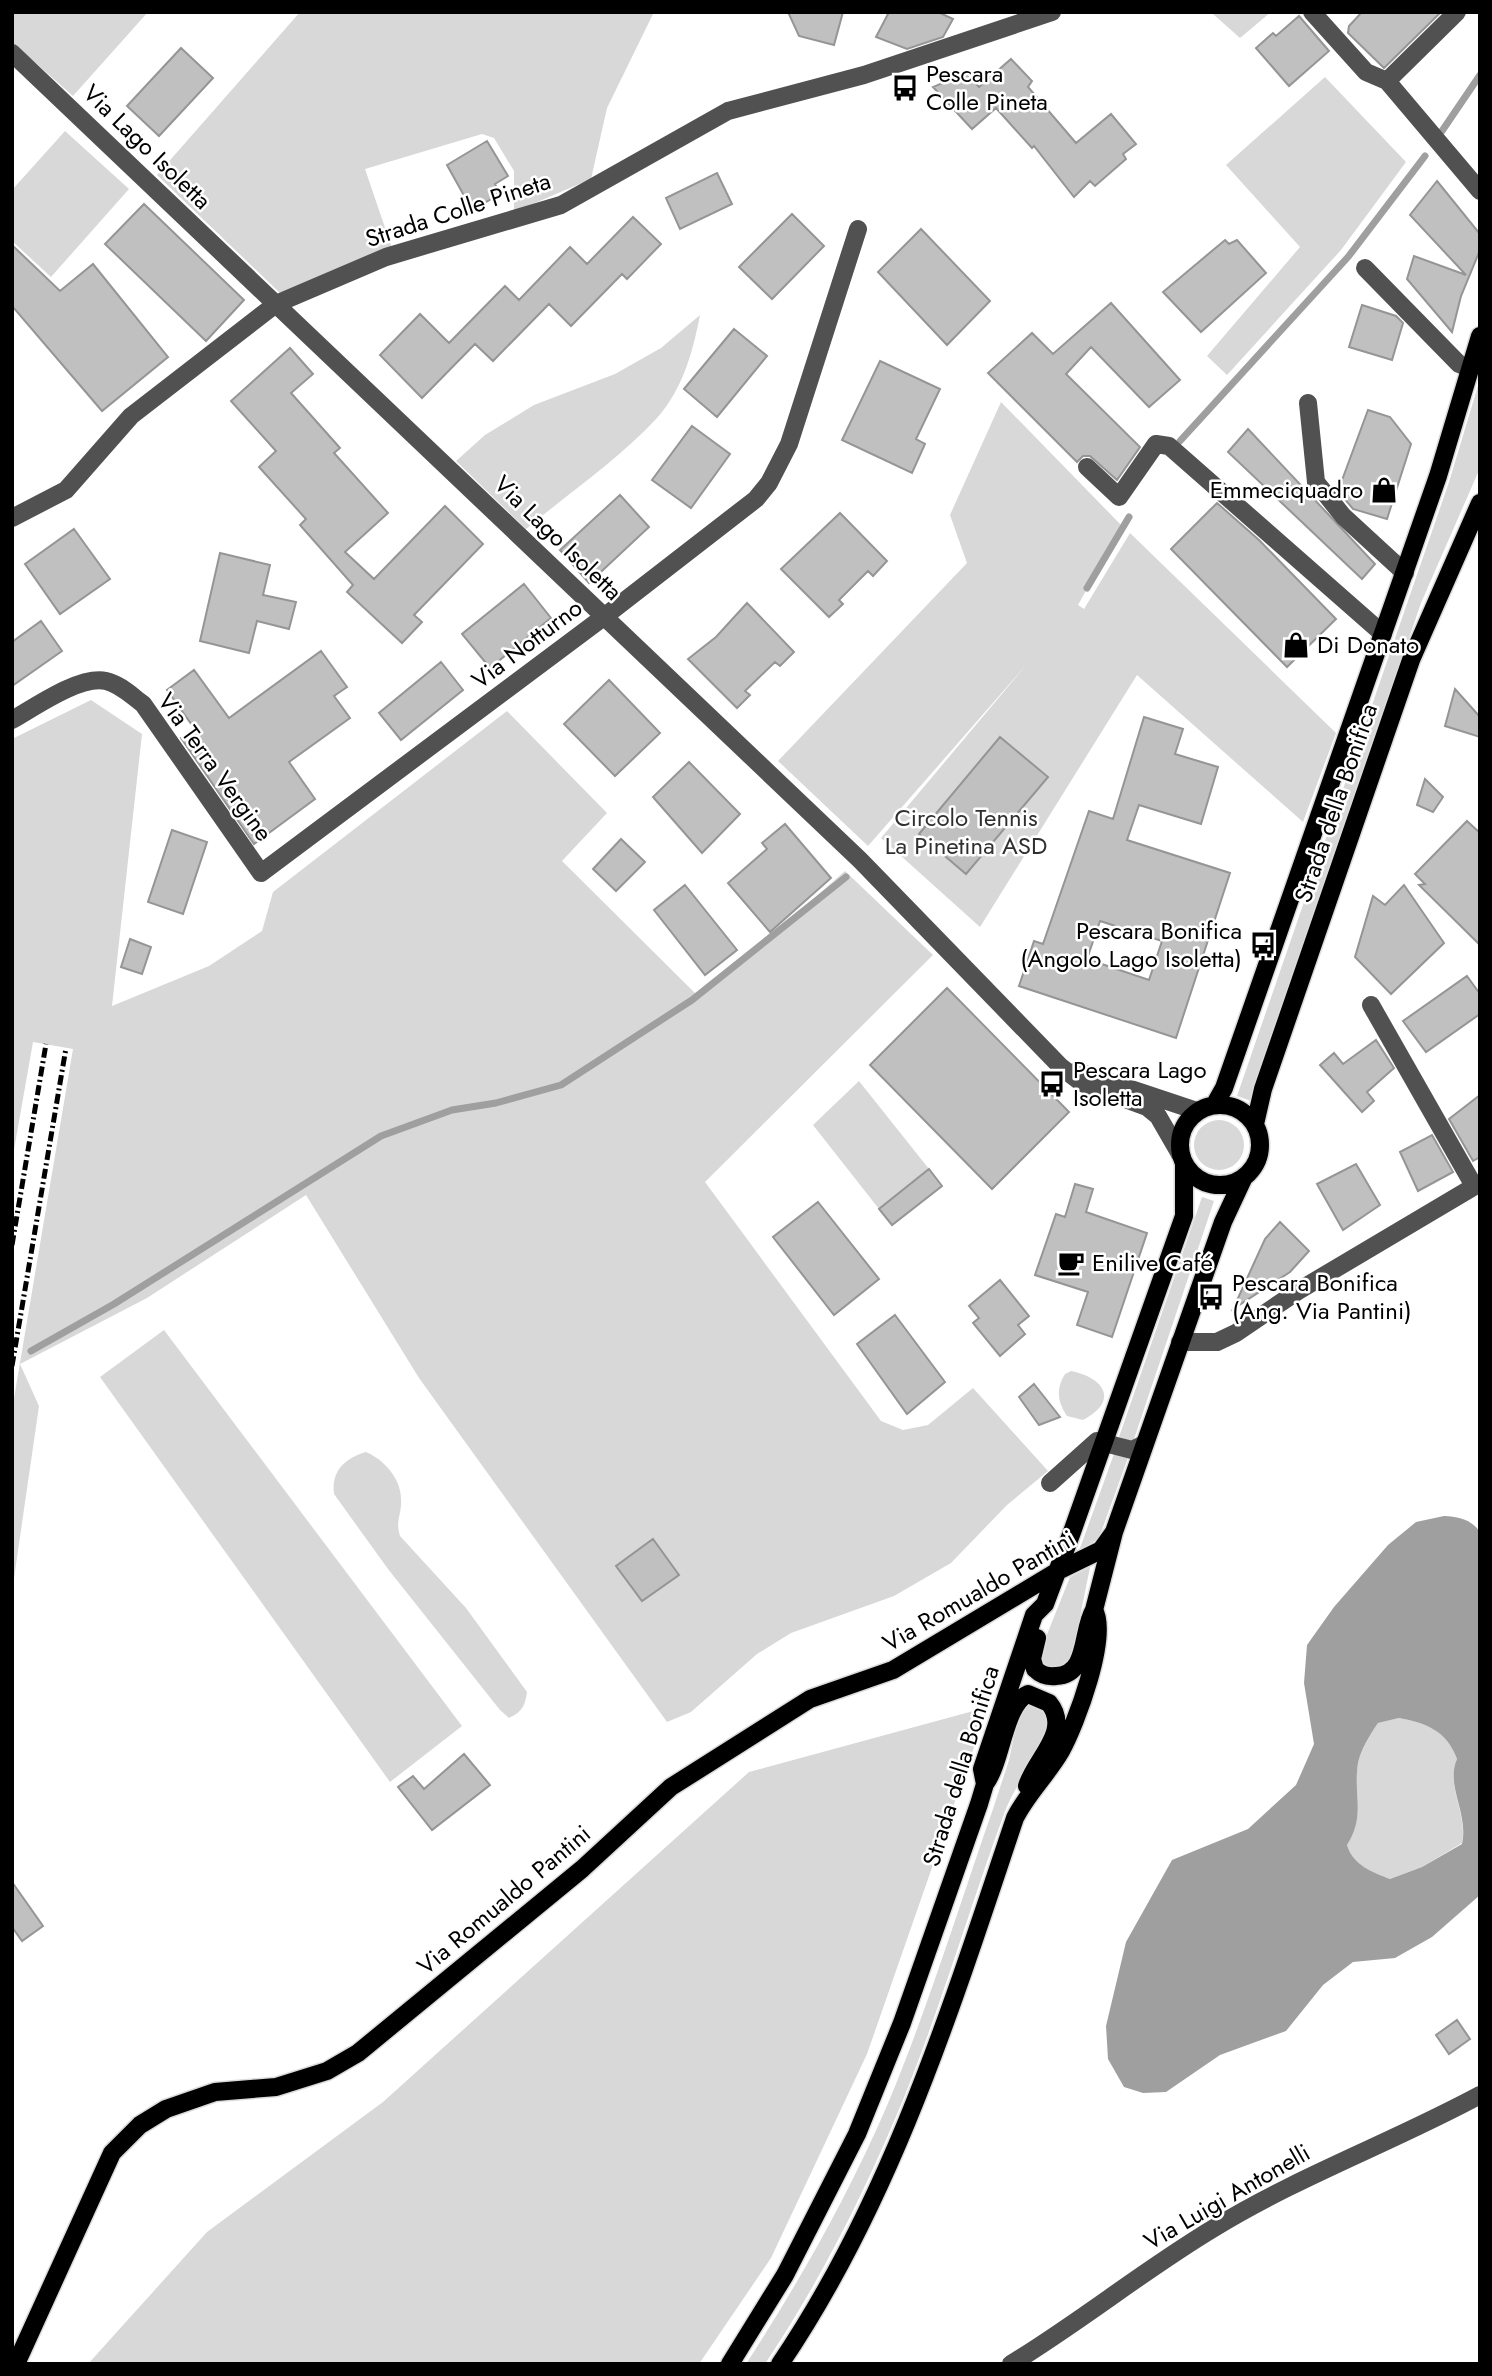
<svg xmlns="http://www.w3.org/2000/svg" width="1492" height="2376" font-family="Jost,sans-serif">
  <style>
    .green { fill: #d8d8d8 }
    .water { fill: #9f9f9f; fill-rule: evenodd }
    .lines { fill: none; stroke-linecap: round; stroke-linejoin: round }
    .stream { stroke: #9f9f9f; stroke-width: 7 }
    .building { fill: #c0c0c0; stroke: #959595; stroke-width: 2; fill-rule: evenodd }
    .major-casing { stroke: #dbdbdb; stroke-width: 21 }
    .minor { stroke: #515151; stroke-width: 18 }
    .major { stroke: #000; stroke-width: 18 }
    .rail { stroke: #000; stroke-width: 5; stroke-dasharray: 10 3.5 2 3.5; stroke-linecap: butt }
    .labels { text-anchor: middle; stroke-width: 5; stroke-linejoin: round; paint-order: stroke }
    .poi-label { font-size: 24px; fill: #000; stroke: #fff; text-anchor: start }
    .street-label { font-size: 24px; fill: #000; stroke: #fff }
    .park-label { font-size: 24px; fill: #2f2f2f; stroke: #fff }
  </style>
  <rect width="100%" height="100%" fill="#fff"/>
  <path class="green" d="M12,12H148L73,96L12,42Z
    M300,12H654L607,108L591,179L514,212V171L494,138L482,134L365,169L393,251L280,293L157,175Z
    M1215,12H1271L1240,38L1213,14Z
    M1325,77L1406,162L1341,250L1227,375L1207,356L1300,247L1226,165Z
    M65,131L129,189L51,277L12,241V190Z
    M700,315C693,351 683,389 657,418C619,459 569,493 526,529L456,461L485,435L534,405L615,374L661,348Z
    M1480,379V468L1421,603L1251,1101L1237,1096L1449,482Z
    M1001,402L1122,526L1078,605L1084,609L1130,533L1336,733L1303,822L1137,675L980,927L881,838L1027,664L868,846L778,761L967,563L950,515Z
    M91,700L142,734L112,1006L209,966L262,931L273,892L507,711L607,813L562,861L700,998L845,871L933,955L705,1182L881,1421L903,1430L928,1425L973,1388L1048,1471L1007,1505L951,1563L894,1596L791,1633L757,1654L691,1712L667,1722L419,1378L306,1195L147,1298L20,1364L39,1406L12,1592V1410L73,1049L33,1042L12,1161V739Z
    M859,1081L929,1169L879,1209L813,1125Z
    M1194 1145a25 25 0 1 1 50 0a25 25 0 1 1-50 0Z
    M1202,1197L1214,1201L1133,1442L1119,1437Z
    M164,1330L462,1726L390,1782L100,1377Z
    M1071,1371C1105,1378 1119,1401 1083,1420L1067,1416C1057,1402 1056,1388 1065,1374Z
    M1115,1451L1129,1455L1099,1538L1079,1551Z
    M366,1452C383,1459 401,1478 401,1499C402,1514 395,1521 400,1536L466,1608L527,1692C525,1706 522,1712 509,1718L500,1710L388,1569L334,1494C331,1471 345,1458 366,1452Z
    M1090,1567L1072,1657L1059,1667H1046L1041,1662L1040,1652L1070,1577Z
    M1034,1703L1041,1705L1048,1718C1044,1752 1015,1782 1004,1814C970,1907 942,2003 905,2095C867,2188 821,2280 765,2364H746C799,2282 847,2198 886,2108C927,2011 958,1909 993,1809L1009,1760L1019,1713L1027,1705Z
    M988,1707L867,2054L771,2258L699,2364H88L207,2232L383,2102L749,1772Z
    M1399,1718C1426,1723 1447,1731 1457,1759C1445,1785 1468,1814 1462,1843L1422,1867L1390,1879C1372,1872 1353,1865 1347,1845C1366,1816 1353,1794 1358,1763C1361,1749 1370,1735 1378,1723Z"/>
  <path class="water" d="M1444,1516C1459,1517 1471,1519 1480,1532V1895L1432,1937L1395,1958L1353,1962L1323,1985L1286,2031L1220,2055L1166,2092L1143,2093L1124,2087L1108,2059L1106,2026L1126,1942L1172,1860L1248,1829L1296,1785L1314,1744L1304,1683L1307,1645L1334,1607L1388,1545L1416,1522ZM1399,1718C1426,1723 1447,1731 1457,1759C1445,1785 1469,1814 1462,1844L1422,1867L1390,1879C1372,1872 1353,1865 1347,1845C1366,1816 1353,1795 1358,1763C1361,1749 1370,1735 1378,1723Z"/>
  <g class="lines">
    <path class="stream" d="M1442,131L1480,75
      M1180,441L1348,257L1425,156
      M1087,588L1129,517
      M31,1351L114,1304L381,1136L452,1110L496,1103L561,1085L692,1000L846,877"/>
  </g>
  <path class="building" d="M788,12H843L834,45L799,36Z
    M889,12H938L953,19L943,37L907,49L876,37Z
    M1362,12H1441L1384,68L1348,33L1349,26Z
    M1299,16L1329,51L1289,86L1256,48L1273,33L1276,36Z
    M181,48L213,78L159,136L127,106Z
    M1011,59L1032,81L1028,87L1076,143L1111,114L1136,144L1123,154L1126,159L1095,186L1090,181L1074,197L1034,146L1032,148L996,108L972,129L933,87L966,73L979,87Z
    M487,141L508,176L495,184L500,194L472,210L447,165Z
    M717,173L732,204L680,229L666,198Z
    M1437,181L1480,234V250L1461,296L1452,332L1407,279L1414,256L1466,275L1410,215Z
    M144,204L244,300L206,341L105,244Z
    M792,214L824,246L772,299L739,267Z
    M633,217L661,244L627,279L622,274L571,326L549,304L493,361L475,344L422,398L380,355L420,314L449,343L505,286L519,300L570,247L587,264Z
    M921,229L990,301L947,345L878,272Z
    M1225,240L1229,244L1237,240L1266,273L1201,332L1163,292Z
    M12,245L60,291L93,264L168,357L102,411L12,306Z
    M1111,303L1180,380L1149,407L1091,347L1066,374L1140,447L1117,480L1090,456H1083L1077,462L988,373L1032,333L1053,354Z
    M1362,305L1396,316L1403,323L1392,360L1349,347Z
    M734,329L767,356L717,417L684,389Z
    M290,348L313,374L291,393L340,448L334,453L388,513L345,552L374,579L445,506L483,544L414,615L422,622L402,643L347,592L353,585L300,525L306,519L259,467L276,451L231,401Z
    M880,361L940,389L916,439L925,444L912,473L842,440Z
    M1368,410L1390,417L1411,444L1387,519L1353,509L1338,491Z
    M692,426L730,454L691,508L652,480Z
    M1248,429L1375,564L1362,579L1228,452Z
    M620,495L649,527L589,583L560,550Z
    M1217,503L1259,540L1336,619L1287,667L1171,549Z
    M840,513L887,561L873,576L868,571L839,600L843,604L829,617L781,569Z
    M74,529L110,579L60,614L25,564Z
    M220,553L270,565L263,595L296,602L289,629L257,621L249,653L200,641Z
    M524,584L551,618L490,668L462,634Z
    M747,603L794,652L780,666L775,662L745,691L750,695L737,708L688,659L716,637Z
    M41,621L62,651L12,686V642Z
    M321,651L347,687L334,696L350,718L289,762L315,799L254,844L181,738L194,728L167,690L194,670L229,718Z
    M441,662L463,690L401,740L379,713Z
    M609,680L660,733L615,776L564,724Z
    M1455,689L1480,717V737L1445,726Z
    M1144,717L1183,729L1175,754L1218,767L1201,824L1139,805L1127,840L1230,873L1176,1038L1019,986L1034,941L1043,944L1089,811L1113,819ZM1100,921L1162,941L1149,980L1087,959Z
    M1000,737L1048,777L966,874L919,834Z
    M689,762L740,814L702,853L653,797Z
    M1425,779L1443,797L1433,812L1417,805Z
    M1467,821L1480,833V945L1419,885L1425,884L1415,874Z
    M785,824L831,878L770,932L728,883L767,849L762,843Z
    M172,830L207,842L183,914L148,902Z
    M621,839L645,862L616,891L593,869Z
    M685,885L737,950L705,975L654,910Z
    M1404,885L1444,943L1391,994L1355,957L1373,896L1385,905Z
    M130,939L151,947L142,974L121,967Z
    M1467,976L1480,994V1014L1426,1052L1403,1021Z
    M947,988L1069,1112L992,1189L870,1065Z
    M1376,1040L1394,1068L1367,1092L1374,1101L1362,1112L1320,1065L1334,1053L1343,1064Z
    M1480,1095V1157L1473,1161L1449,1119Z
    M1432,1135L1453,1172L1418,1191L1400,1152Z
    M1356,1164L1380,1205L1343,1230L1317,1184Z
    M929,1169L942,1186L892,1225L879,1209Z
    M1075,1184L1093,1189L1086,1212L1147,1233L1112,1337L1077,1325L1088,1292L1035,1275L1056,1214L1065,1217Z
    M818,1202L879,1279L834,1315L773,1237Z
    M1280,1222L1309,1251L1290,1272L1233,1309L1265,1239Z
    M1000,1280L1029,1316L1018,1325L1025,1334L1000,1356L973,1323L979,1318L969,1306Z
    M895,1315L945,1382L907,1414L857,1344Z
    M1034,1384L1060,1417L1039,1425L1019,1397Z
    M653,1539L679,1575L642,1601L616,1566Z
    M464,1754L490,1785L432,1830L398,1787L413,1776L424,1789Z
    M12,1882L43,1926L22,1941L12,1927Z
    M1457,2020L1470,2039L1449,2054L1436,2035Z"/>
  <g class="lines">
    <g class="major-casing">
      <path id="major" d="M1215,1104L1224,1088L1438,476L1480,336
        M1180 1145a40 40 0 1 1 80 0a40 40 0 1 1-80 0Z
        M1255,1124L1263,1089L1411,660L1480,503
        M1037,1638L1032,1659L1035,1669C1041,1675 1048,1677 1056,1676C1089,1675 1081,1631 1094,1610
        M985,1784C1002,1762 1004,1704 1028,1694L1049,1703C1072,1731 1035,1759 1027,1786
        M16,2364L112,2153L140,2125L166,2109L215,2092L276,2087L327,2071L358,2053L582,1869L671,1787L810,1699L893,1670L1058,1571L1101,1550L1114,1532
        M730,2364L785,2275L857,2134L902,2023L979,1804L985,1784L982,1769L1034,1615L1045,1604L1072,1532L1184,1216V1165
        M780,2364C892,2199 952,2005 1015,1818C1027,1794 1047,1775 1061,1751C1076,1724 1109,1636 1094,1610L1114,1532L1223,1222L1244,1177"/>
    </g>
    <path class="minor" d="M1312,12L1366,72L1387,81L1480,191
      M12,53L860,860L1061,1067L1082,1083L1147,1107L1158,1116L1180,1154
      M1387,81L1457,12
      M1365,268L1459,364L1469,368
      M1308,403L1316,482L1343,516L1405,573
      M1087,467L1119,497L1156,444L1169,446L1383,634
      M12,518L66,490L131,416L276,304L386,257L561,205L728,111L864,75L1052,12
      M12,720C35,707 80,675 106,681C120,684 132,696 143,704L261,873L605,616L756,499L769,483L789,444L858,229
      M1371,1005L1474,1186
      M1077,1071L1197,1111
      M1180,1342H1217L1236,1333L1298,1291L1480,1183
      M1050,1483L1097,1441L1132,1450L1144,1444
      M1011,2364C1080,2322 1144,2270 1214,2228C1299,2176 1393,2142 1480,2095"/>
    <use href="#major" class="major"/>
    <path class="rail" d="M12,1245L46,1044
      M12,1366L66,1048"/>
  </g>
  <defs>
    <g id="bus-bare" transform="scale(2.1)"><path d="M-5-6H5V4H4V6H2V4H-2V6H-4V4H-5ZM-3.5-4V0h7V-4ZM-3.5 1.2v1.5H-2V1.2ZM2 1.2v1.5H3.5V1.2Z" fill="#000" stroke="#fff" stroke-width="2.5" paint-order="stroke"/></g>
    <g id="shop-bare" transform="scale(2.1)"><path d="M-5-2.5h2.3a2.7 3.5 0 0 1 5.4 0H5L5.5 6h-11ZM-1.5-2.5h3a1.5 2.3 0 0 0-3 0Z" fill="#000" stroke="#fff" stroke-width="2.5" paint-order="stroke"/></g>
    <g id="cafe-bare" transform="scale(2.1)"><path d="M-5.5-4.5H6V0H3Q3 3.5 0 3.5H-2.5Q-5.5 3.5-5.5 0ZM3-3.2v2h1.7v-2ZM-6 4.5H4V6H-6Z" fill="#000" stroke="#fff" stroke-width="2.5" paint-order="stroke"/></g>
  </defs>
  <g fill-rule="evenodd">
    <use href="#bus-bare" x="905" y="88"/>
    <use href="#shop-bare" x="1384" y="490"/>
    <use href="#shop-bare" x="1296" y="645"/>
    <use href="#bus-bare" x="1263" y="945"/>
    <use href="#bus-bare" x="1052" y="1084"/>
    <use href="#cafe-bare" x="1071" y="1263"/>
    <use href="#bus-bare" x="1211" y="1297"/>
  </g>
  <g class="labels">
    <g class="poi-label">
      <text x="926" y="82">Pescara<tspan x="926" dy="28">Colle Pineta</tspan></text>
      <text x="1363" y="498" text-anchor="end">Emmeciquadro</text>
      <text x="1317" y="653">Di Donato</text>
      <text x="1242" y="939" text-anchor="end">Pescara Bonifica<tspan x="1242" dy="28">(Angolo Lago Isoletta)</tspan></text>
      <text x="1073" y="1078">Pescara Lago<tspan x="1073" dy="28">Isoletta</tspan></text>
      <text x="1092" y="1271">Enilive Café</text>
      <text x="1232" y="1291">Pescara Bonifica<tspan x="1232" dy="28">(Ang. Via Pantini)</tspan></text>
    </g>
    <g class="street-label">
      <text transform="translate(147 147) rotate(44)" y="8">Via Lago Isoletta</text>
      <text transform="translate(458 210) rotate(-18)" y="8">Strada Colle Pineta</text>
      <text transform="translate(558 538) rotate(44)" y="8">Via Lago Isoletta</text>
      <text transform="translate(527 644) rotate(-37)" y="8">Via Notturno</text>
      <text transform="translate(215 767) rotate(54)" y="8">Via Terra Vergine</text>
      <text transform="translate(1336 803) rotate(-71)" y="8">Strada della Bonifica</text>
      <text transform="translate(979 1591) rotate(-30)" y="8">Via Romualdo Pantini</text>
      <text transform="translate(961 1766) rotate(-73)" y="8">Strada della Bonifica</text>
      <text transform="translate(504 1900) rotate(-40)" y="8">Via Romualdo Pantini</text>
      <text transform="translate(1227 2197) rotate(-30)" y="8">Via Luigi Antonelli</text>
    </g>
    <g class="park-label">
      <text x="966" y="826">Circolo Tennis<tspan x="966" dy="28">La Pinetina ASD</tspan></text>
    </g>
  </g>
  <rect width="1492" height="2376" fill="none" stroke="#000000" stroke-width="28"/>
</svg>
